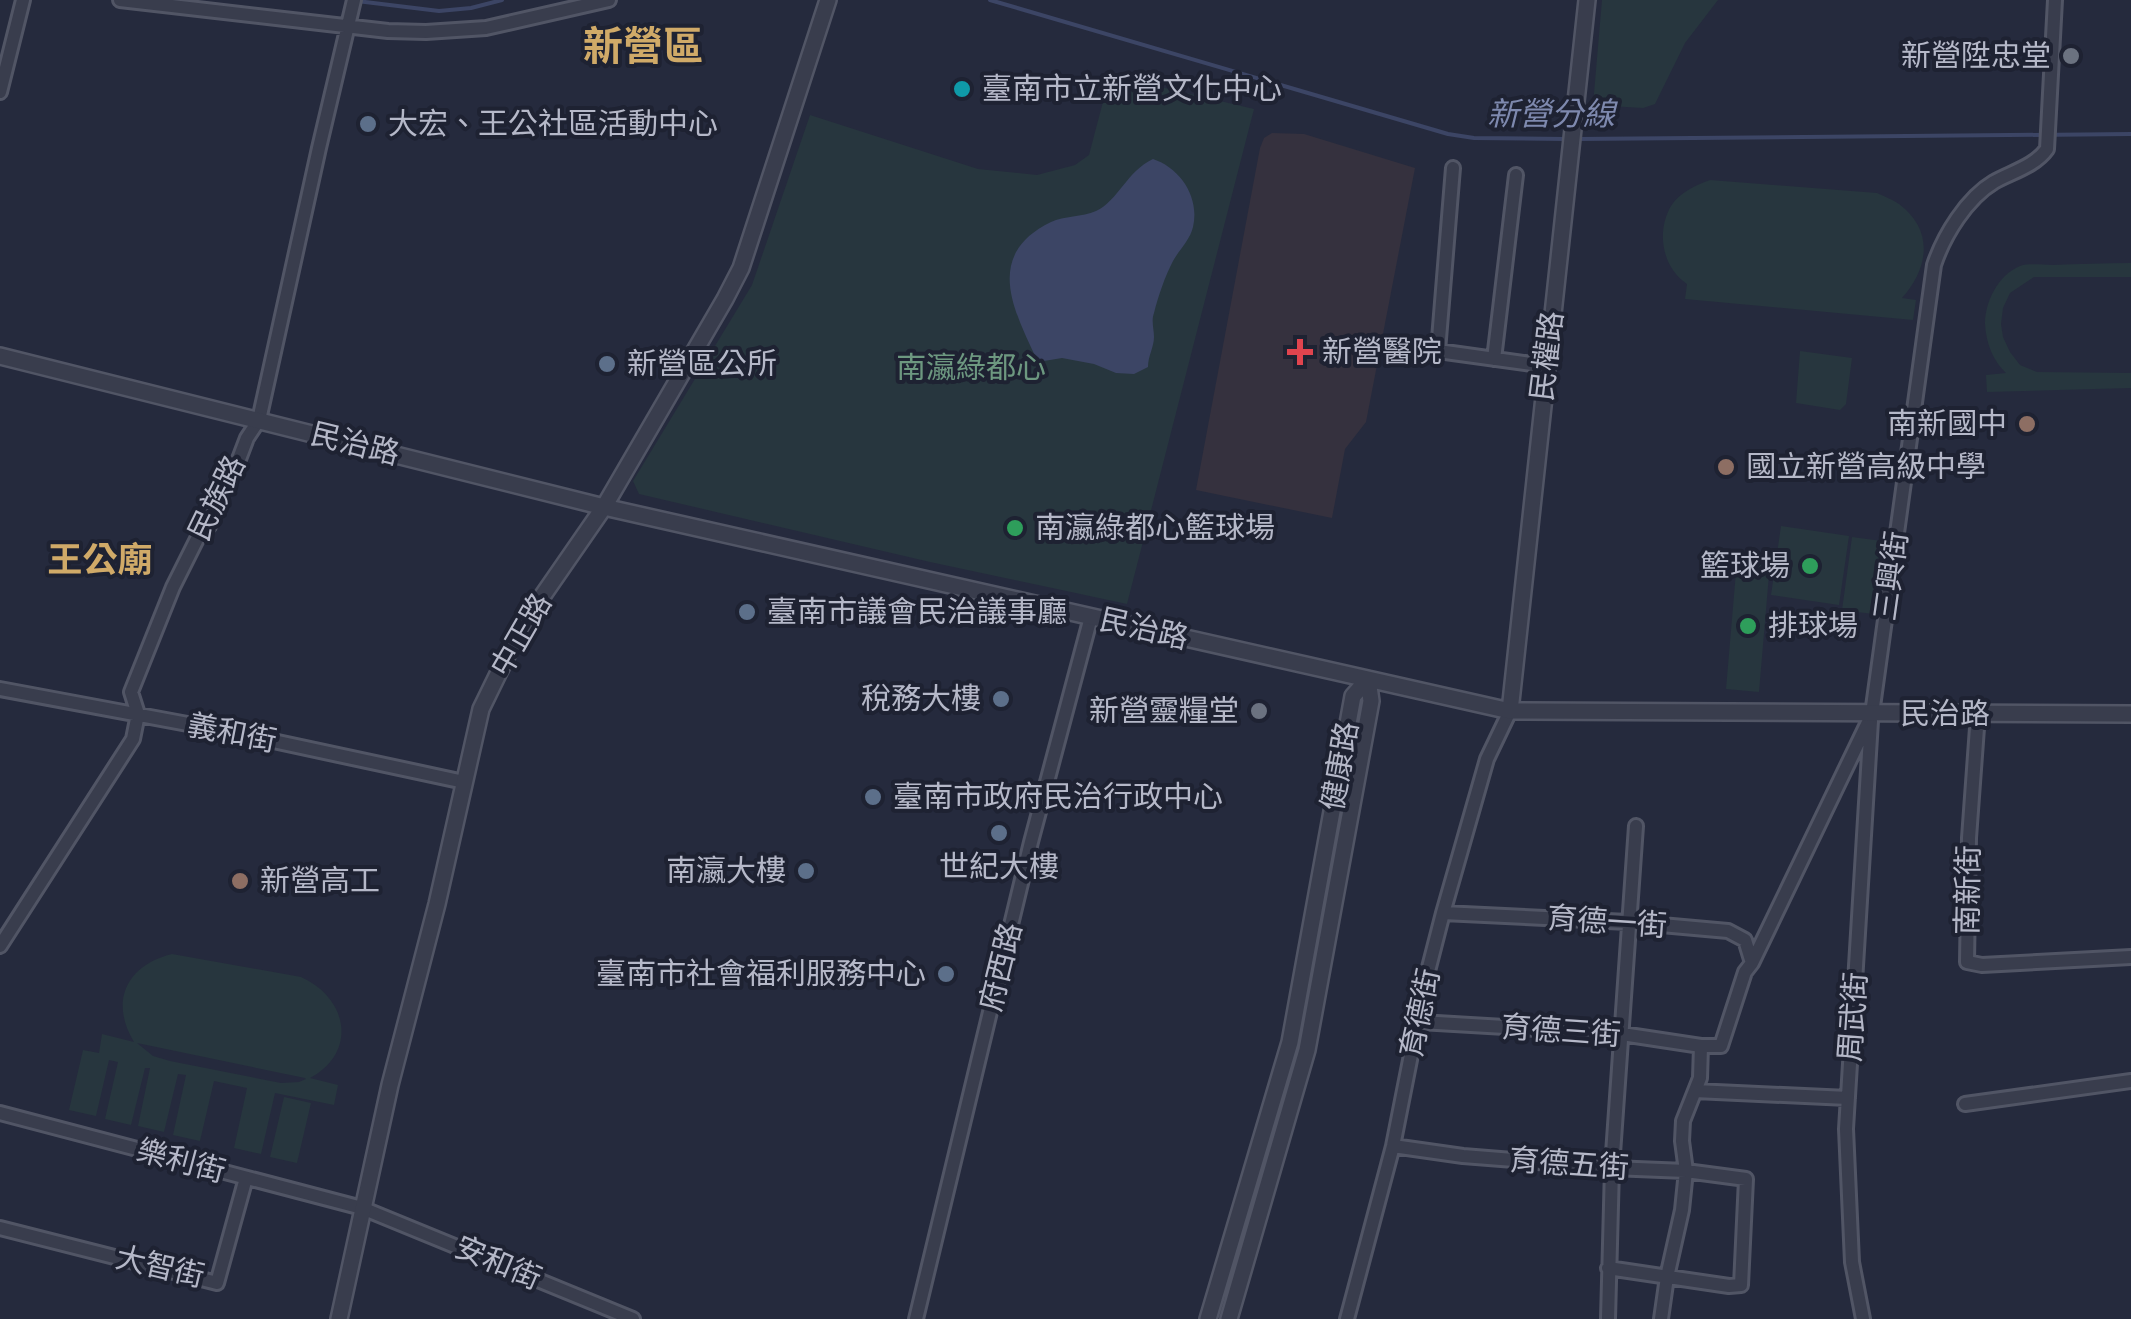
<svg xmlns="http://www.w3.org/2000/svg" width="2131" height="1319" font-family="Helvetica,'Noto Sans TC',sans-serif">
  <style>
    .medical { fill: #35313e }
    .green { fill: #27363e; fill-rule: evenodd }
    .water { fill: #3c4565 }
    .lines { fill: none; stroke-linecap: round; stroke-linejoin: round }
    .stream { stroke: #3c4565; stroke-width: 4 }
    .minor-casing { stroke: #515565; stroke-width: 18 }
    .tertiary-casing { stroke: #515565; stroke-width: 20 }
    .minor { stroke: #393d4d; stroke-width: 12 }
    .tertiary { stroke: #393d4d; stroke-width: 15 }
    .worship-dot { fill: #6b7280; stroke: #1e2232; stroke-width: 4 }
    .culture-dot { fill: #0f9aa8; stroke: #1e2232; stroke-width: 4 }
    .service-dot { fill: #5c6f8a; stroke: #1e2232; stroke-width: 4 }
    .health-dot { fill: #e0444e; stroke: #1e2232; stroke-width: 4 }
    .education-dot { fill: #8d6e63; stroke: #1e2232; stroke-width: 4 }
    .leisure-dot { fill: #2e9e5b; stroke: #1e2232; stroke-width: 4 }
    .labels { text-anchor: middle; stroke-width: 8; stroke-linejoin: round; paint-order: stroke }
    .poi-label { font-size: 30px; fill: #b5b8c8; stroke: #1e2232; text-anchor: start }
    .street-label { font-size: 30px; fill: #b5b8c8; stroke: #1e2232 }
    .park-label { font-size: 30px; fill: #6d9880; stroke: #1e2232 }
    .water-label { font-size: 32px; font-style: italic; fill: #7e89ae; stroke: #1e2232 }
    .quarter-label { font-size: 35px; font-weight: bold; fill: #d0aa68; stroke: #1e2232 }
    .district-label { font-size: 40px; font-weight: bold; fill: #d0aa68; stroke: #1e2232 }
  </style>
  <rect width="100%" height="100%" fill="#252a3d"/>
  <path class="medical" d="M1272,133L1304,134L1415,168L1366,422L1345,449L1332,518L1196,490L1260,148L1264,138Z"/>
  <path class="green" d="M1602,0H1718L1685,43L1655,104L1643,108L1593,105Z
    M1110,75L1254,109L1127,604L930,562L639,494L633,481L752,285L810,115L978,169L1037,175L1075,165L1089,155Z
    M1710,180L1877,193C1884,196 1893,200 1899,204C1935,231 1928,269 1902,298L1916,300L1913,320L1685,299L1687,284C1662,267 1656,232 1671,206C1680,192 1696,185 1710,180Z
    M2131,263V277H2034L2010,293L2003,308L2001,324L2003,337L2010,352L2020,365L2037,372L2131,373V388L1987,392L1986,375L2006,373C1993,361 1986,343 1985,324C1985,302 1998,275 2020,266C2029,263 2043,265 2052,265C2078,264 2105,263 2131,263Z
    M1800,351L1852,358L1846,404L1840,410L1796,403Z
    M1781,526L1849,536L1839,605L1771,595Z
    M1852,537L1882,541L1873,614L1842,610Z
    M1737,560L1770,563L1759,692L1726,689Z
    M1358,705H1364L1303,1048L1288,1091L1283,1089Z
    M172,954L301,977C348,998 358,1052 310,1078L338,1085L334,1105L275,1093L261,1154L234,1148L247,1088L214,1081L200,1141L173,1135L186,1075L178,1074L164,1132L138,1126L150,1068H145L131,1125L105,1119L118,1062L109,1060L96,1116L69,1110L83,1050L99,1053L102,1034L134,1042C109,1001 127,965 172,954ZM137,1043L305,1078L306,1079L299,1082L281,1083L170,1061L153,1056Z
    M284,1097L311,1103L297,1163L270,1157Z"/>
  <path class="water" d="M1153,159C1180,168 1200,197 1193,227C1190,240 1179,250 1173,261C1165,276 1158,297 1154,313C1151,321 1154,329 1154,337C1154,347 1148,356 1148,367L1134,374L1116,373L1094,364L1062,358L1038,362C1014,311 983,255 1051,222C1064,216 1082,217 1096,211C1118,201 1127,171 1153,159Z"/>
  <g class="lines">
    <path class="stream" d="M990,0L1448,134L1474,138L1566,139
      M357,1L439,11L471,8L502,0
      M1576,139L2131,134"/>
    <g class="minor-casing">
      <path id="minor" d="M120,0L388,31L426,32L486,28L609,0
        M0,92L23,0
        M1453,168L1438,351L1546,366
        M1494,359L1516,175
        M0,689L236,733L464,782
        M1978,714L1969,838L1967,962L1982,965L2131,957
        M1443,913L1628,922L1728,931L1745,940L1752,963
        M0,946L133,739L138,714L131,692L173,587L197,539L209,526L224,483L236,467L247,438L259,420L319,148L354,0
        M1420,1022L1622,1034L1701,1046
        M1695,1091L1848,1098
        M1965,1104L2131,1081
        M0,1113L362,1208L633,1319
        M1393,1146L1463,1156L1612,1168L1686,1171L1746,1179L1741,1285L1729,1286L1608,1268
        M0,1228L217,1283L246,1178
        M916,1319L1031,842L1091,617
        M1347,1319L1393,1146L1426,979L1443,913L1487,759L1510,711
        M1608,1319L1612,1168L1636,826
        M1661,1319L1667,1277L1682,1210L1686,1171L1682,1141L1683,1121L1700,1078L1701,1046H1721L1745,972L1752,963L1872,714L1934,265C1944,235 1967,198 1994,182C2012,172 2035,166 2047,149L2055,0
        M1863,1319L1852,1262L1846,1129L1871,721"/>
    </g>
    <g class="tertiary-casing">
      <path id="tertiary" d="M0,356L604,507L1510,711L2131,714
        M1510,711L1587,0
        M339,1319L390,1085L437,904L481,709L521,627L604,507L725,299L741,268L828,0
        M1208,1319L1290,1042L1353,696L1368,679
        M1229,1319L1307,1050L1371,701L1368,679"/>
    </g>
    <use href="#minor" class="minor"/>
    <use href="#tertiary" class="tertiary"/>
  </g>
  <g class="worship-dot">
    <circle cx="2071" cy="56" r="10"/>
    <circle cx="1259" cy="711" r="10"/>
  </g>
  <circle class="culture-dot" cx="962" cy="89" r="10"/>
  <g class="service-dot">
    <circle cx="368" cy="124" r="10"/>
    <circle cx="607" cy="364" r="10"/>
    <circle cx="747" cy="612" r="10"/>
    <circle cx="1001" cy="699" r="10"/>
    <circle cx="873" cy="797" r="10"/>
    <circle cx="999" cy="833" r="10"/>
    <circle cx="806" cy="871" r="10"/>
    <circle cx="946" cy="974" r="10"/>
  </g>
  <path class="health-dot" d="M1295 337h10v10h10v10h-10v10h-10v-10h-10v-10h10z"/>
  <g class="education-dot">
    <circle cx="2027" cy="424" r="10"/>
    <circle cx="1726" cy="467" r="10"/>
    <circle cx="240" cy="881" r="10"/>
  </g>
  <g class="leisure-dot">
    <circle cx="1015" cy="528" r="10"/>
    <circle cx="1810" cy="566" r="10"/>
    <circle cx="1748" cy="626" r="10"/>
  </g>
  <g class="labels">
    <g class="poi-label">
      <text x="2051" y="66" text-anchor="end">新營陞忠堂</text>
      <text x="982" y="99">臺南市立新營文化中心</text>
      <text x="388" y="134">大宏、王公社區活動中心</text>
      <text x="1322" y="362">新營醫院</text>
      <text x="627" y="374">新營區公所</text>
      <text x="2007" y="434" text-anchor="end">南新國中</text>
      <text x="1746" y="477">國立新營高級中學</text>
      <text x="1035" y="538">南瀛綠都心籃球場</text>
      <text x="1790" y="576" text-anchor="end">籃球場</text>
      <text x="767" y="622">臺南市議會民治議事廳</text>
      <text x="1768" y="636">排球場</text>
      <text x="981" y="709" text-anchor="end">稅務大樓</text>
      <text x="1239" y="721" text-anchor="end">新營靈糧堂</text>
      <text x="893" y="807">臺南市政府民治行政中心</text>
      <text x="999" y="877" text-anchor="middle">世紀大樓</text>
      <text x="786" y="881" text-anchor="end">南瀛大樓</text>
      <text x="260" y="891">新營高工</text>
      <text x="926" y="984" text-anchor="end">臺南市社會福利服務中心</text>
    </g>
    <g class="street-label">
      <text transform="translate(1547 356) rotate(-83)" y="10">民權路</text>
      <text transform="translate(355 444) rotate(14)" y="10">民治路</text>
      <text transform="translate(217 498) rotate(-64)" y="10">民族路</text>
      <text transform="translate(1891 576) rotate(-82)" y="10">三興街</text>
      <text transform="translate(1144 629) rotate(13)" y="10">民治路</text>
      <text transform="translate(521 635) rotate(-60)" y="10">中正路</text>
      <text x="1945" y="724">民治路</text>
      <text transform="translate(232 733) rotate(11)" y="10">義和街</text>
      <text transform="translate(1340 766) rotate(-80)" y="10">健康路</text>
      <text transform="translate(1968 890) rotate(-89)" y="10">南新街</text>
      <text transform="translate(1607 922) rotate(4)" y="10">育德一街</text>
      <text transform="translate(1001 967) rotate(-76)" y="10">府西路</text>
      <text transform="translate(1420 1013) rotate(-78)" y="10">育德街</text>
      <text transform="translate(1853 1017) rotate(-86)" y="10">周武街</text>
      <text transform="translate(1561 1031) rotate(4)" y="10">育德三街</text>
      <text transform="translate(181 1161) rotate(15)" y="10">樂利街</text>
      <text transform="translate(1569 1164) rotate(4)" y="10">育德五街</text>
      <text transform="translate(498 1263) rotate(23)" y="10">安和街</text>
      <text transform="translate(160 1267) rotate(13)" y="10">大智街</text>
    </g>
    <g class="park-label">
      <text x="971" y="378">南瀛綠都心</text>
    </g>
    <g class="water-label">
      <text x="1551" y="125">新營分線</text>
    </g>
    <g class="quarter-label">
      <text x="100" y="572">王公廟</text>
    </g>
    <g class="district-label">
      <text x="643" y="60">新營區</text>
    </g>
  </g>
</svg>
